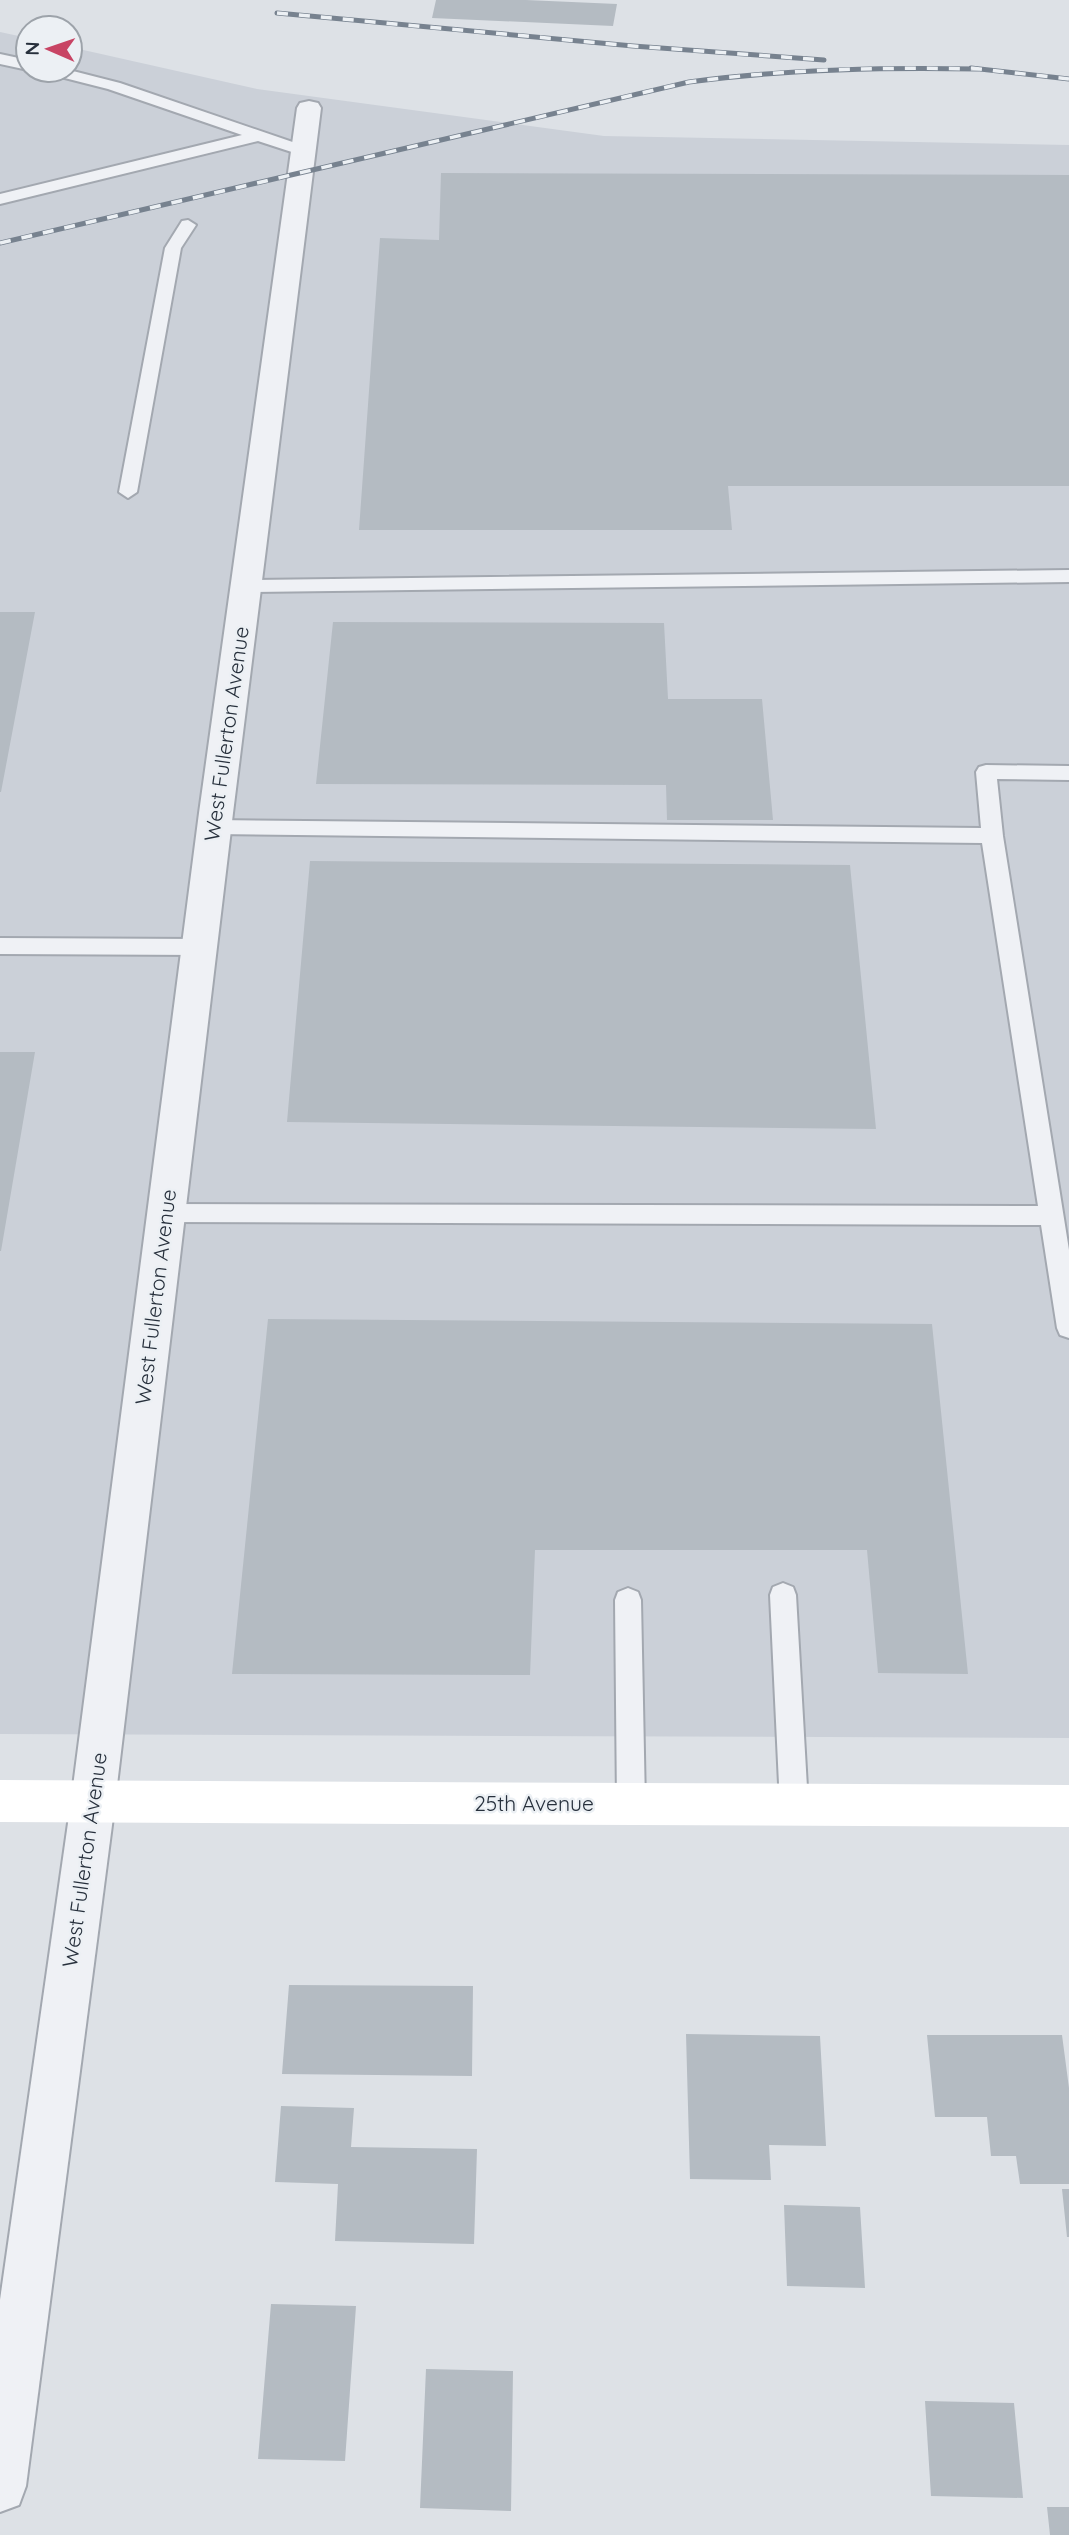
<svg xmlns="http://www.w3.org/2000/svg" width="1069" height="2535" font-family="Quicksand,sans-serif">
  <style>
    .built { fill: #cbd0d8 }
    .building { fill: #b4bbc2 }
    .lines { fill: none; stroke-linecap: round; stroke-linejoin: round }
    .service-casing { stroke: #a3a8b0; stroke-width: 4 }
    .minor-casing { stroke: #a3a8b0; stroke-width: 4 }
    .tertiary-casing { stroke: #a3a8b0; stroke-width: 4 }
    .service { fill: #eff1f5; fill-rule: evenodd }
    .minor { fill: #eff1f5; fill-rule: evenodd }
    .tertiary { fill: #eff1f5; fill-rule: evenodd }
    .secondary { fill: #fff; fill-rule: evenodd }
    .rail-casing { stroke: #77828f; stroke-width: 5 }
    .rail { stroke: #ecf0f4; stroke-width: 3.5; stroke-dasharray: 11; stroke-linecap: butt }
    .labels { text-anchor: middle; stroke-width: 5; stroke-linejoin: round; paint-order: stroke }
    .street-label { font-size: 21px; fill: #27303c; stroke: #ecf0f4 }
  </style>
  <rect width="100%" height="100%" fill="#dde1e6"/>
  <path class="built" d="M0,32L28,38V70H70V47L257,89L604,136L1069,145V1738L0,1734Z"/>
  <path class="building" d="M436,0H526L617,4L613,26L432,18Z
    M441,173L1069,175V486H728L732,530H359L380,238L439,240Z
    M0,612H35L1,792H0Z
    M333,622L664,623L668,699H762L773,820H667L666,785L316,784Z
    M310,861L850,865L876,1129L287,1122Z
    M0,1052H35L1,1251H0Z
    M268,1319L932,1324L968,1674L878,1673L867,1550H535L530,1675L232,1674Z
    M289,1985L473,1986L472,2076L282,2074Z
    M686,2034L820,2036L826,2146L769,2145L771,2180L690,2179Z
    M927,2035H1062L1069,2088V2184H1020L1016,2156H991L987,2117H935Z
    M281,2106L354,2108L351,2147L477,2149L474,2244L335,2241L338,2184L275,2182Z
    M1062,2189H1069V2237H1067Z
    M784,2205L860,2207L865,2288L787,2286Z
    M271,2304L356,2306L345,2461L258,2459Z
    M426,2369L513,2371L511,2511L420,2508Z
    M925,2401L1014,2403L1023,2498L931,2496Z
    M1047,2507H1069V2535H1050Z"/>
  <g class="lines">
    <g class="service-casing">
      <path id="service" d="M0,54L28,60V70L0,64Z
        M42,70H69L120,83L310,148L312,151L304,156L258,141L0,204V194L242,135L108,89L45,73Z
        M188,220L196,225L181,248L137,492L128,498L119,492L165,248L182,221Z
        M1069,570V582L246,592L239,590L236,586L239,582L246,580Z
        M986,765L1069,766V780L997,779L1003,836L1069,1250V1338L1060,1335L1057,1328L1041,1225L166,1222L157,1220L154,1213L157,1206L166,1204L1038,1206L982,843L214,834L207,832L203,827L207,822L214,820L981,828L976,772L979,767Z
        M0,938L199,939L207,941L210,947L207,953L199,955L0,954Z
        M783,1583L793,1587L796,1595L808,1805L804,1814L794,1818L784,1814L780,1805L770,1595L773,1587Z
        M628,1588L638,1592L641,1600L645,1804L641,1813L631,1817L621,1813L617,1804L615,1600L618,1592Z"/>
    </g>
    <g class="minor-casing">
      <path id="minor" d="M309,101L318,103L321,108L233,813L115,1802L109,1817L93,1823L77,1817L71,1802L199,813L297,108L300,103Z"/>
    </g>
    <g class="tertiary-casing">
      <path id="tertiary" d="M93,1781L109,1787L115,1802L26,2486L19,2505L0,2512V2300L71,1802L77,1787Z"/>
    </g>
    <use href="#service" class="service"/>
    <use href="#minor" class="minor"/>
    <use href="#tertiary" class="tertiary"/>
    <path class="secondary" d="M0,1780L1069,1785V1827L0,1822Z"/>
    <g class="rail-casing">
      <path id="rail" d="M277,13L633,46L824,60
        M971,68L1069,79
        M0,243L689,82C786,69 882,67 979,69"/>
    </g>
    <use href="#rail" class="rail"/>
  </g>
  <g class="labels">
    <g class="street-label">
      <text transform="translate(227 734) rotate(-82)" y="7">West Fullerton Avenue</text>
      <text transform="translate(156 1297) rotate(-83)" y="7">West Fullerton Avenue</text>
      <text x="534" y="1811">25th Avenue</text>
      <text transform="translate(85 1860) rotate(-82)" y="7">West Fullerton Avenue</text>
    </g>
  </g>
  <g transform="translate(49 49) rotate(272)"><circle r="33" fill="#ecf0f4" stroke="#9da3aa" stroke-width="2"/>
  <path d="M0-5L12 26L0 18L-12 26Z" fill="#c84464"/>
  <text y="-10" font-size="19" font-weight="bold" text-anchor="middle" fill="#27303c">N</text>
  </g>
</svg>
